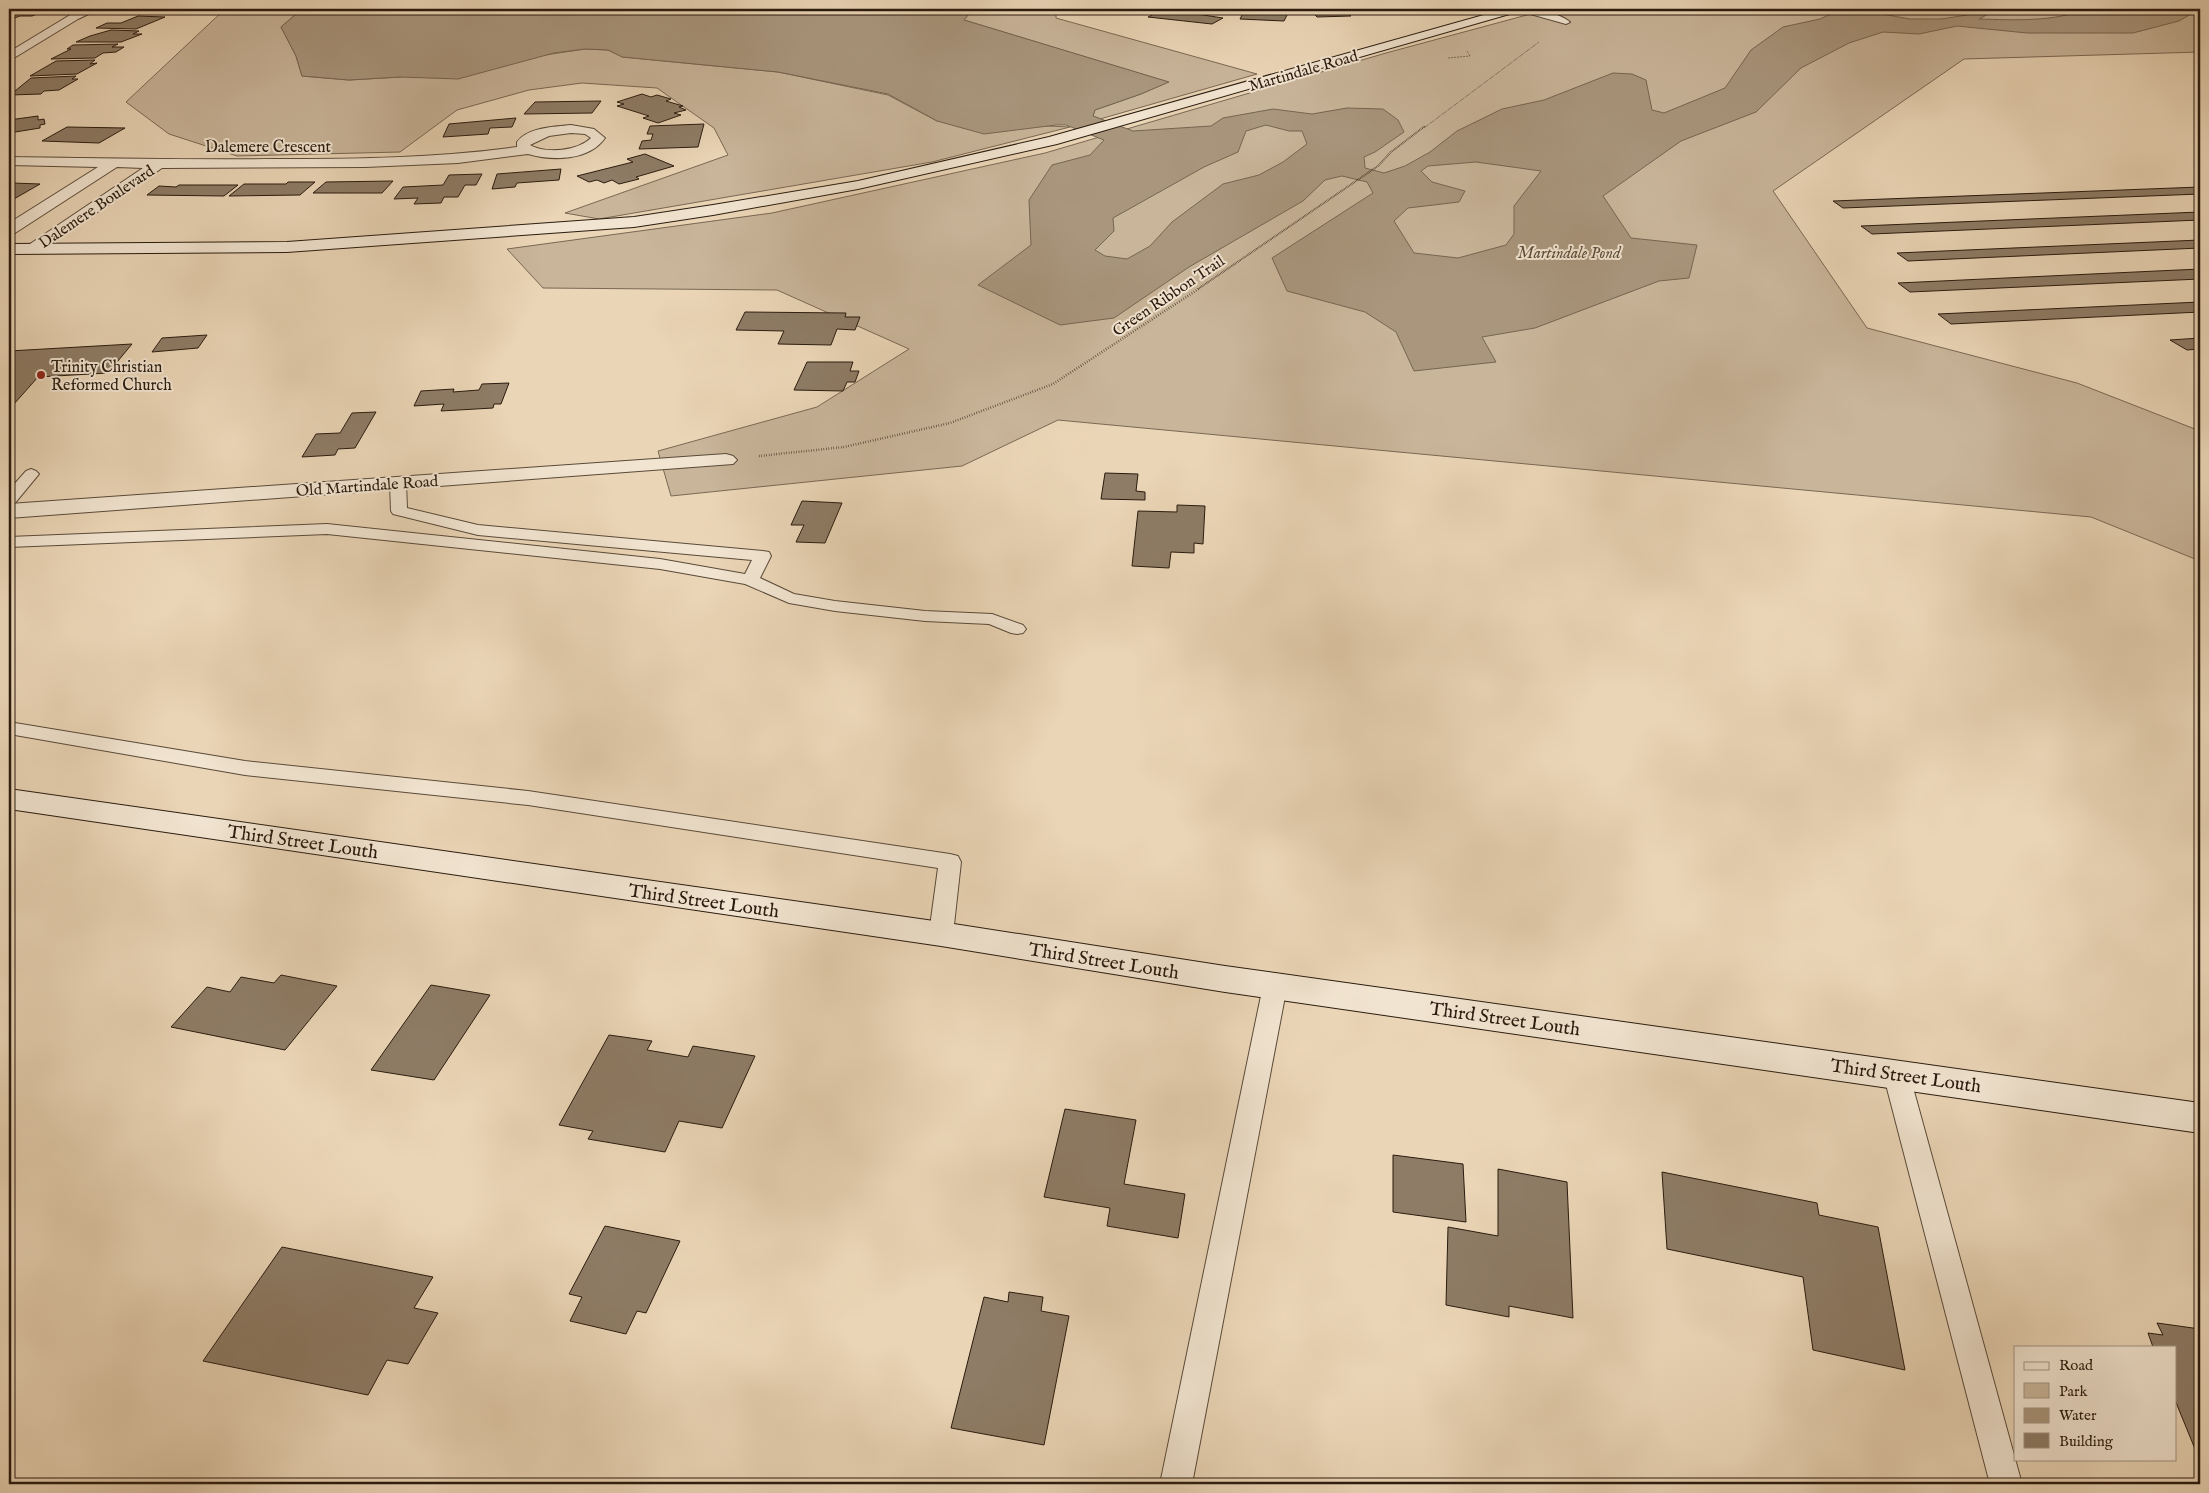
<svg xmlns="http://www.w3.org/2000/svg" width="2209" height="1493" font-family="'IM FELL English',serif">
  <style>
    .green { fill: #c9b59a; stroke: #7a6854 }
    .water { fill: #a9967d; stroke: #766551; fill-rule: evenodd }
    .building { fill: #8e7c66; stroke: #2a1b0f }
    .lines { fill: none; stroke-linecap: round; stroke-linejoin: round }
    .lane-casing { stroke: #5a4a39; stroke-width: 2 }
    .street-casing { stroke: #5a4a39; stroke-width: 2 }
    .secondary-casing { stroke: #2a1b0f; stroke-width: 2 }
    .path-far2 { stroke: #2a1b0f; stroke-width: 1; stroke-dasharray: 0.5 1; stroke-linecap: butt }
    .path-far1 { stroke: #2a1b0f; stroke-width: 2; stroke-dasharray: 0.5 1; stroke-linecap: butt }
    .path { stroke: #2a1b0f; stroke-width: 2.5; stroke-dasharray: 0.5 2; stroke-linecap: butt }
    .lane { fill: #f1e4d0; fill-rule: evenodd }
    .street { fill: #f1e4d0; fill-rule: evenodd }
    .secondary { fill: #f1e4d0; fill-rule: evenodd }
    .poi-dot { fill: #8f2418; stroke: #f1e4d0; stroke-width: 2 }
    .labels { text-anchor: middle; stroke-width: 4; stroke-linejoin: round; paint-order: stroke }
    .far-street-label { font-size: 16px; fill: #2a1b0f; stroke: #f1e4d0 }
    .far-water-label { font-size: 16px; font-style: italic; fill: #5d4c3b; stroke: #f1e4d0 }
    .far-poi-label { font-size: 16px; fill: #2a1b0f; stroke: #f1e4d0; text-anchor: start }
    .street-label { font-size: 19px; fill: #2a1b0f; stroke: #f1e4d0 }
  </style>
  <rect width="100%" height="100%" fill="#ead5b6"/>
  <filter id="stains"><feTurbulence type="fractalNoise" baseFrequency=".004" numOctaves="4"/><feColorMatrix values="0 0 0 0 .2 0 0 0 0 .09 0 0 0 0 .02 0 0 0 .5 -.17"/></filter>
  <radialGradient id="worn" r=".72"><stop offset=".6" stop-color="#630" stop-opacity="0"/><stop offset="1" stop-color="#630" stop-opacity=".3"/></radialGradient>
  <path class="green" d="M225,9H302L281,27L296,56L302,76L349,80L400,77L585,49L608,50L623,57L778,72L888,95L937,121L1070,127L932,162L599,219L565,213L728,155L714,128L657,88L582,83L529,90L457,110L400,152L237,156L169,134L126,102Z
    M973,9H1056V18L1257,74L1100,119L1093,116L1095,110L1141,94L1168,82L964,20Z
    M1549,9H2200V52L1964,59L1773,191L1867,328L2077,383L2200,431V561L2091,517L1058,420L962,466L671,496L658,451L817,407L909,349L777,290L543,288L507,249L772,213L1045,153L1386,53Z"/>
  <path class="water" d="M302,9H973L964,20L1169,82L1141,94L1095,110L1093,116L1133,131L1211,126L1223,118L1273,109L1312,114L1347,108L1383,109L1398,120L1404,132L1375,152L1364,157L1365,168L1384,173L1405,166L1430,152L1457,131L1502,109L1544,100L1613,73L1632,74L1646,80L1652,110L1664,113L1725,88L1751,50L1783,27L1820,19L1833,13L1882,14L1910,19H1941L1967,15L1983,9H1993L1994,11L1979,19C2014,20 2054,22 2086,9H2200L2179,21L2133,33H2027L1957,26L1919,34L1883,32L1849,43L1801,68L1756,112L1681,141L1603,196L1631,238L1697,245L1689,278L1659,281L1535,328L1482,337L1496,362L1414,371L1396,332L1365,312L1287,291L1272,258L1373,193L1367,182L1342,176L1325,180L1303,201L1189,267L1114,318L1060,325L978,285L1031,245L1029,200L1052,165L1090,155L1104,140L1066,125H1056L984,134L937,121L888,94L778,72L622,57L608,50L585,49L554,53L458,79L400,77L349,80L302,76L296,56L281,27ZM1266,125L1289,131H1302L1307,144L1283,162L1259,175L1223,184L1172,222L1150,246L1127,259L1105,256L1095,250L1114,231L1113,218L1204,167L1238,152L1246,131ZM1476,162L1541,171L1514,206V234L1506,245L1458,258L1414,253L1394,221L1408,208L1459,202L1465,191L1432,182L1421,171L1428,166Z"/>
  <path class="building" d="M137,9H178L161,14L128,12Z
    M1122,9H1163L1141,14Z
    M1164,9L1223,18L1212,24L1148,17Z
    M1245,9H1248L1289,11L1284,21L1240,19Z
    M1297,9H1343L1351,16L1317,17L1314,14H1302Z
    M22,10H47L32,16H20L9,20V13Z
    M138,16L165,17L136,29L96,28L107,23H121Z
    M111,30L139,31L133,34H142L121,42H76L90,36Z
    M118,44L112,47H124L116,52L103,53L95,58L51,59L71,49H67L73,45Z
    M95,60L90,64L97,63L77,74L30,76L56,61Z
    M76,76L72,79H78L59,90L44,91L41,94L10,95L31,78Z
    M642,94L651,97L657,95L671,99L666,101L683,106L679,107L686,110L674,113L681,115L658,123L643,118L649,116L617,106L624,104L617,102Z
    M601,101L592,113L524,114L535,102Z
    M38,116V120L44,119L45,124L40,125V128L9,133V120Z
    M516,118L512,127L490,128L488,134L443,137L449,124Z
    M704,124L698,147L639,149L642,141L651,140L653,134H647L650,126Z
    M67,127L125,128L99,143L42,141Z
    M645,154L674,166L636,177L639,179L619,184L612,180L604,183L597,180L589,182L577,176L633,162L627,159Z
    M561,169L559,180L517,183L515,187L492,189L497,174Z
    M482,174L476,185H465L458,197H444L441,203L414,204L418,198L394,199L403,187L443,185L449,175Z
    M393,181L382,193H313L326,182Z
    M9,182H15L12,183L40,184L14,199H9Z
    M288,182H315L300,195L229,196L244,184H286Z
    M179,185H238L224,196L147,195L159,186L176,187Z
    M2200,187V194L1843,208L1833,201Z
    M2200,212V220L1872,234L1861,226Z
    M2200,240V248L1908,261L1897,253Z
    M2200,269V279L1910,292L1898,283Z
    M2200,302V312L1951,324L1938,314Z
    M745,312L846,313L845,317H860L855,330L837,329L831,345L778,344L784,331L736,330Z
    M207,335L198,348L152,352L162,338Z
    M2200,338V349L2187,350L2170,340Z
    M132,344L108,373L38,377L14,404H9V351Z
    M807,362H853L850,371H859L855,382H847L843,391L794,390Z
    M509,383L501,404H494L493,408L441,411L444,404L414,406L421,391L454,389L453,392L479,390L482,384Z
    M376,412L355,448L338,449L335,455L302,457L316,434L340,433L352,413Z
    M1105,473L1138,474L1136,491L1145,492V500L1101,499Z
    M802,501L842,503L825,543L796,542L804,525H791Z
    M1177,505L1205,506L1203,544L1194,543V553L1171,552L1169,568L1132,566L1138,511L1177,512Z
    M281,975L337,986L285,1050L171,1027L207,987L230,992L241,977L274,983Z
    M431,985L490,995L434,1080L371,1070Z
    M609,1035L652,1041L647,1050L688,1057L693,1046L755,1056L722,1128L679,1121L665,1152L588,1139L593,1131L559,1125Z
    M1065,1109L1136,1120L1124,1184L1185,1194L1178,1238L1107,1226L1110,1208L1044,1197Z
    M1393,1155L1463,1164L1466,1222L1393,1212Z
    M1498,1169L1567,1182L1573,1318L1509,1306V1317L1446,1305L1448,1227L1498,1236Z
    M1662,1172L1817,1203L1819,1215L1878,1227L1905,1370L1813,1350L1803,1277L1667,1249Z
    M605,1226L680,1241L646,1313L637,1311L626,1334L570,1321L582,1297L569,1294Z
    M282,1247L433,1277L414,1308L438,1313L408,1364L387,1360L368,1395L203,1361Z
    M1009,1292L1043,1297L1041,1311L1069,1316L1044,1445L951,1428L984,1297L1008,1302Z
    M2157,1323L2200,1329V1450L2195,1449L2175,1400V1347H2153L2148,1333L2163,1335Z"/>
  <g class="lines">
    <g class="lane-casing">
      <path id="lane" d="M1512,9C1528,8 1557,11 1570,22L1566,24Z
        M31,469L36,471L39,474L15,503L9,505V490L26,471Z
        M398,478L404,480L406,483L407,508L478,525L763,551L769,552L771,556L760,578L794,594L835,601L925,611L992,614L1023,625L1026,629L1023,633L1017,634L1011,633L989,624L925,621L835,611L789,603L745,584L660,569L327,534L9,547V537L327,524L660,559L745,574L752,560L478,535L393,514L391,511L390,483L392,480Z
        M9,722L245,761L528,791L950,854L958,856L961,862L953,934L949,940L941,943L933,940L929,934L938,868L528,805L245,775L9,734Z
        M1275,977L1283,979L1287,986L1192,1484H1160L1263,986L1267,979Z
        M1896,1062L1905,1066L1909,1073L2022,1484H1990L1883,1073L1887,1066Z"/>
    </g>
    <g class="street-casing">
      <path id="street" d="M85,9H99L78,19L9,61V52L70,15Z
        M571,125L594,129L605,138C589,161 552,161 528,154L458,163L365,167L162,168L39,252H27L25,249L27,246L143,168L117,167L15,233L9,235V223L98,167L9,165V157C98,158 186,160 275,159C356,159 436,158 517,147V142C528,127 554,127 571,125ZM571,133L585,134L591,138C578,151 546,154 530,145L549,136Z
        M726,454L733,456L737,460L733,464L9,518V504Z"/>
    </g>
    <g class="secondary-casing">
      <path id="secondary" d="M1505,9H1521L1520,11L1057,144L858,189L713,215L634,227L287,252L9,254V244L287,242L634,217L713,205L858,181L1049,137Z
        M9,789L941,922L1225,966L2200,1103V1133L1225,992L941,946L9,809Z"/>
    </g>
    <path class="path-far2" d="M1448,58L1470,56L1467,51
      M1424,128L1539,42"/>
    <path class="path-far1" d="M1198,289L1378,166L1391,152L1425,126"/>
    <path class="path" d="M759,456L844,447L950,423L1053,384L1200,288"/>
    <use href="#lane" class="lane"/>
    <use href="#street" class="street"/>
    <use href="#secondary" class="secondary"/>
  </g>
  <circle class="poi-dot" cx="41" cy="375" r="5"/>
  <g class="labels">
    <g class="far-street-label">
      <text transform="translate(1303 70) rotate(-16)" y="6">Martindale Road</text>
      <text x="268" y="152">Dalemere Crescent</text>
      <text transform="translate(96 206) rotate(-34)" y="6">Dalemere Boulevard</text>
      <text transform="translate(1168 295) rotate(-34)" y="6">Green Ribbon Trail</text>
      <text transform="translate(367 485) rotate(-4)" y="6">Old Martindale Road</text>
    </g>
    <g class="far-water-label">
      <text x="1569" y="258">Martindale Pond</text>
    </g>
    <g class="far-poi-label">
      <text x="51" y="372">Trinity Christian<tspan x="51" dy="18">Reformed Church</tspan></text>
    </g>
    <g class="street-label">
      <text transform="translate(303 841) rotate(8)" y="7">Third Street Louth</text>
      <text transform="translate(704 900) rotate(8)" y="7">Third Street Louth</text>
      <text transform="translate(1104 960) rotate(9)" y="7">Third Street Louth</text>
      <text transform="translate(1505 1018) rotate(8)" y="7">Third Street Louth</text>
      <text transform="translate(1906 1075) rotate(8)" y="7">Third Street Louth</text>
    </g>
  </g>
  <rect width="2209" height="1493" fill="none" stroke="#ead5b6" stroke-width="30"/>
  <rect x="10" y="10" width="2189" height="1473" fill="none" stroke="#2a1b0f" stroke-width="2.5"/>
  <rect x="15" y="15" width="2179" height="1463" fill="none" stroke="#2a1b0f"/>
  <rect x="2014" y="1346" width="162" height="115" fill="#f1e4d0" stroke="#a19483"/>
  <rect x="2024" y="1362" width="25" height="8" fill="#f1e4d0" stroke="#a19483"/>
  <text x="2059" y="1370" font-size="15" fill="#2a1b0f">Road</text>
  <rect x="2024" y="1383" width="25" height="15" fill="#c9b59a" stroke="#a19483"/>
  <text x="2059" y="1396" font-size="15" fill="#2a1b0f">Park</text>
  <rect x="2024" y="1408" width="25" height="15" fill="#a9967d" stroke="#a19483"/>
  <text x="2059" y="1420" font-size="15" fill="#2a1b0f">Water</text>
  <rect x="2024" y="1433" width="25" height="15" fill="#8e7c66" stroke="#a19483"/>
  <text x="2059" y="1446" font-size="15" fill="#2a1b0f">Building</text>
  <rect width="100%" height="100%" filter="url(#stains)"/>
  <rect width="100%" height="100%" fill="url(#worn)"/>
</svg>
